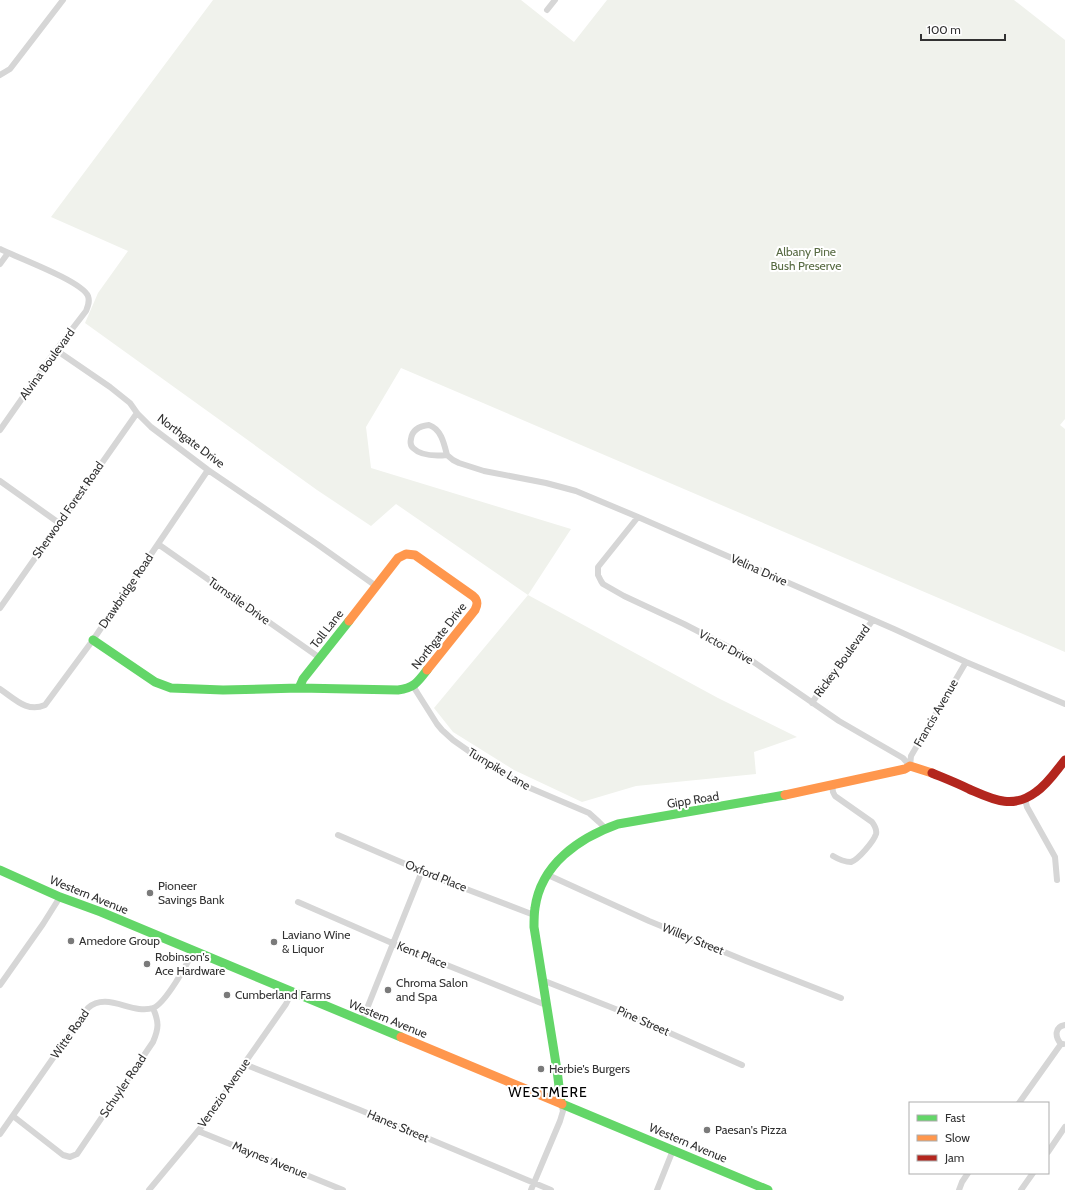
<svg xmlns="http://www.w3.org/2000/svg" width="1065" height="1190" font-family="Cabin,sans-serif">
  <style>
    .green { fill: #f0f2ec }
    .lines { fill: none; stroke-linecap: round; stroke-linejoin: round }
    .street { stroke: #d6d6d6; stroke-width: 6 }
    .fast { stroke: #63d668; stroke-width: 9 }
    .slow { stroke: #ff974d; stroke-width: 9 }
    .jam { stroke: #b3261e; stroke-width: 9 }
    .poi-dot { fill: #7a7a7a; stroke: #fff; stroke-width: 1.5 }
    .labels { text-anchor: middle; stroke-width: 4; stroke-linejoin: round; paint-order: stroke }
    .park-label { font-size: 12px; fill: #586b43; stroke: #fff }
    .street-label { font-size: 12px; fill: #323232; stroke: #fff }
    .poi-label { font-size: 12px; fill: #323232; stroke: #fff; text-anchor: start }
    .quarter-label { font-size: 14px; letter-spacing: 1px; fill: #000; stroke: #fff }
  </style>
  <rect width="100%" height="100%" fill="#fff"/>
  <path class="green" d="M213,0H521L574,42L607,0H1014L1065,40V419L1060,425L1065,429V652L401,368L366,427L371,468L571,529L528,595L718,698L797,737L754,752L756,774L636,786L582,802L514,770L453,732L434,708L528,595L396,504L371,526L317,490L85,323L98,293L128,251L51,217Z"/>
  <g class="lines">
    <path class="street" d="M547,10L555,0
      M0,75L10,69L63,0
      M0,249C16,257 82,281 88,296C90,302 88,306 86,311L56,350L0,430
      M0,264L8,253
      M56,350L110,387L130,403L137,413L151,427L208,470L317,544L376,586
      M429,425C441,429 444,443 447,455C437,456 421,456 413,448C411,446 410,443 411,439C412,430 420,426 429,425Z
      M447,455L453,460L459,463L484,471L546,483L576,491L638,517L894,629L966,662L1065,704
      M0,481L59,523
      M638,517L598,567V575L601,581L603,584L624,596L684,624L742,654L839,721L903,758L910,766
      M158,544L320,658
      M0,608L137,413
      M413,686L437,724L442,730L453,740L480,759L523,785L589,813L599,822L605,828
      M0,689C15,699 27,713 45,705L93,640L208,470
      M812,703L827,680L873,620
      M910,766L911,756L966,662
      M832,785L833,792L835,796L872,822C875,826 877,830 876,834C874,841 858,860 851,862C845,862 838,859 833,856
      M1025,799L1027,807L1055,857L1057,880
      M338,835L445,881L534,915
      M548,875L649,921L746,961L841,998
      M298,902L392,943L546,1005
      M542,980L618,1010L742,1065
      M0,985L43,924L60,897
      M362,1021L422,871
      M1063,1044H1061C1055,1037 1054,1027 1065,1025
      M244,1064L360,1110L551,1190
      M1019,1103L1061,1044
      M13,1116L63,1155L70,1157L77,1154L153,1042C159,1028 159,1022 153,1008
      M198,1131L343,1190
      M0,1134L88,1008C107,991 132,1015 153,1008C165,1004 188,963 193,951
      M1048,1152L1065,1127
      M149,1190L208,1119L244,1064L286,1004L292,992
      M531,1190L560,1121L563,1111L561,1103
      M657,1190L673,1150
      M959,1190L962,1182L968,1173
      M1021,1190L1033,1173"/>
    <path class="fast" d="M93,640L155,682L171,688L223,690L299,688L398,690C414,688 418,682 427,670
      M299,688L303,679L349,621
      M0,870L60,897L101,912L401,1037
      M561,1103L557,1070L534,927C534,921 534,914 535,908C541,864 579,838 618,824L785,795
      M562,1104L768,1190"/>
    <path class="slow" d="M349,621L398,558L406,554L415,555L473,596C478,600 478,604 475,610L427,670
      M785,795L905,769L910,766L932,773
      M401,1037L562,1104"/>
    <path class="jam" d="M932,773C944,778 957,783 969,789C992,799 1012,810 1036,792C1048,784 1056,771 1065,760"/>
  </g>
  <g class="poi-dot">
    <circle cx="150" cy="893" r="4"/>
    <circle cx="71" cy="941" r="4"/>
    <circle cx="274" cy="942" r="4"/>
    <circle cx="147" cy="964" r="4"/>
    <circle cx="388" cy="990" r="4"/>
    <circle cx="227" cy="995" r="4"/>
    <circle cx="541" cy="1069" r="4"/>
    <circle cx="707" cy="1130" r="4"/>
  </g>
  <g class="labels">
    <g class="park-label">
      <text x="806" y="256">Albany Pine<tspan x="806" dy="14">Bush Preserve</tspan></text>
    </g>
    <g class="street-label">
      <text transform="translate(47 364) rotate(-54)" y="4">Alvina Boulevard</text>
      <text transform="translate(191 441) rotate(37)" y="4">Northgate Drive</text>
      <text transform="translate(68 510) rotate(-55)" y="4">Sherwood Forest Road</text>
      <text transform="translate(759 570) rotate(24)" y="4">Velina Drive</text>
      <text transform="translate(126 591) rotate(-56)" y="4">Drawbridge Road</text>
      <text transform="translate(239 601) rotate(35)" y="4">Turnstile Drive</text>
      <text transform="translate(327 629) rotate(-52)" y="4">Toll Lane</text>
      <text transform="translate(439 636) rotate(-52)" y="4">Northgate Drive</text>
      <text transform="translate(726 647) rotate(28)" y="4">Victor Drive</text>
      <text transform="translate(842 661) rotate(-54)" y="4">Rickey Boulevard</text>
      <text transform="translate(936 713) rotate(-60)" y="4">Francis Avenue</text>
      <text transform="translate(499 769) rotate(31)" y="4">Turnpike Lane</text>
      <text transform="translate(693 800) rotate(-9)" y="4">Gipp Road</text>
      <text transform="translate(436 876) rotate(22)" y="4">Oxford Place</text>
      <text transform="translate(89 895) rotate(22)" y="4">Western Avenue</text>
      <text transform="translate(693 939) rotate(22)" y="4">Willey Street</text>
      <text transform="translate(422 955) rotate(22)" y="4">Kent Place</text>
      <text transform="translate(388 1019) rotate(22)" y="4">Western Avenue</text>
      <text transform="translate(643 1021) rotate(24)" y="4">Pine Street</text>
      <text transform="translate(70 1034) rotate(-55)" y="4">Witte Road</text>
      <text transform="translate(123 1086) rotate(-56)" y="4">Schuyler Road</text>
      <text transform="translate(224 1093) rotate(-55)" y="4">Venezio Avenue</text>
      <text transform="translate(398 1126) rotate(23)" y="4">Hanes Street</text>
      <text transform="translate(688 1143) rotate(23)" y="4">Western Avenue</text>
      <text transform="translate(270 1160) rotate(22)" y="4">Maynes Avenue</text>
    </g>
    <g class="poi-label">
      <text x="158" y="890">Pioneer<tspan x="158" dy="14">Savings Bank</tspan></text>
      <text x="282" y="939">Laviano Wine<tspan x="282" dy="14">&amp; Liquor</tspan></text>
      <text x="79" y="945">Amedore Group</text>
      <text x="155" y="961">Robinson's<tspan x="155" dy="14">Ace Hardware</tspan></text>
      <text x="396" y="987">Chroma Salon<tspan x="396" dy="14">and Spa</tspan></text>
      <text x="235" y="999">Cumberland Farms</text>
      <text x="549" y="1073">Herbie's Burgers</text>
      <text x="715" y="1134">Paesan's Pizza</text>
    </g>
    <g class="quarter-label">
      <text x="548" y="1097">WESTMERE</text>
    </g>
  </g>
  <rect x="909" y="1102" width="140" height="72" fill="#ffffff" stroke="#adadad"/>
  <rect x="917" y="1115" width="20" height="6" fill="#63d668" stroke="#adadad"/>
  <text x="945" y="1122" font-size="12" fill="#323232">Fast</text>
  <rect x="917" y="1135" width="20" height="6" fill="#ff974d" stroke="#adadad"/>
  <text x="945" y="1142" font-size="12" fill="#323232">Slow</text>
  <rect x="917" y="1155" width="20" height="6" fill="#b3261e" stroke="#adadad"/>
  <text x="945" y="1162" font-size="12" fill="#323232">Jam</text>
  <path d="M921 34v6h84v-6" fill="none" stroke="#323232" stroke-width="2"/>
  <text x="927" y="34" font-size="12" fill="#323232" stroke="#ffffff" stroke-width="3" paint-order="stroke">100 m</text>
</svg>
